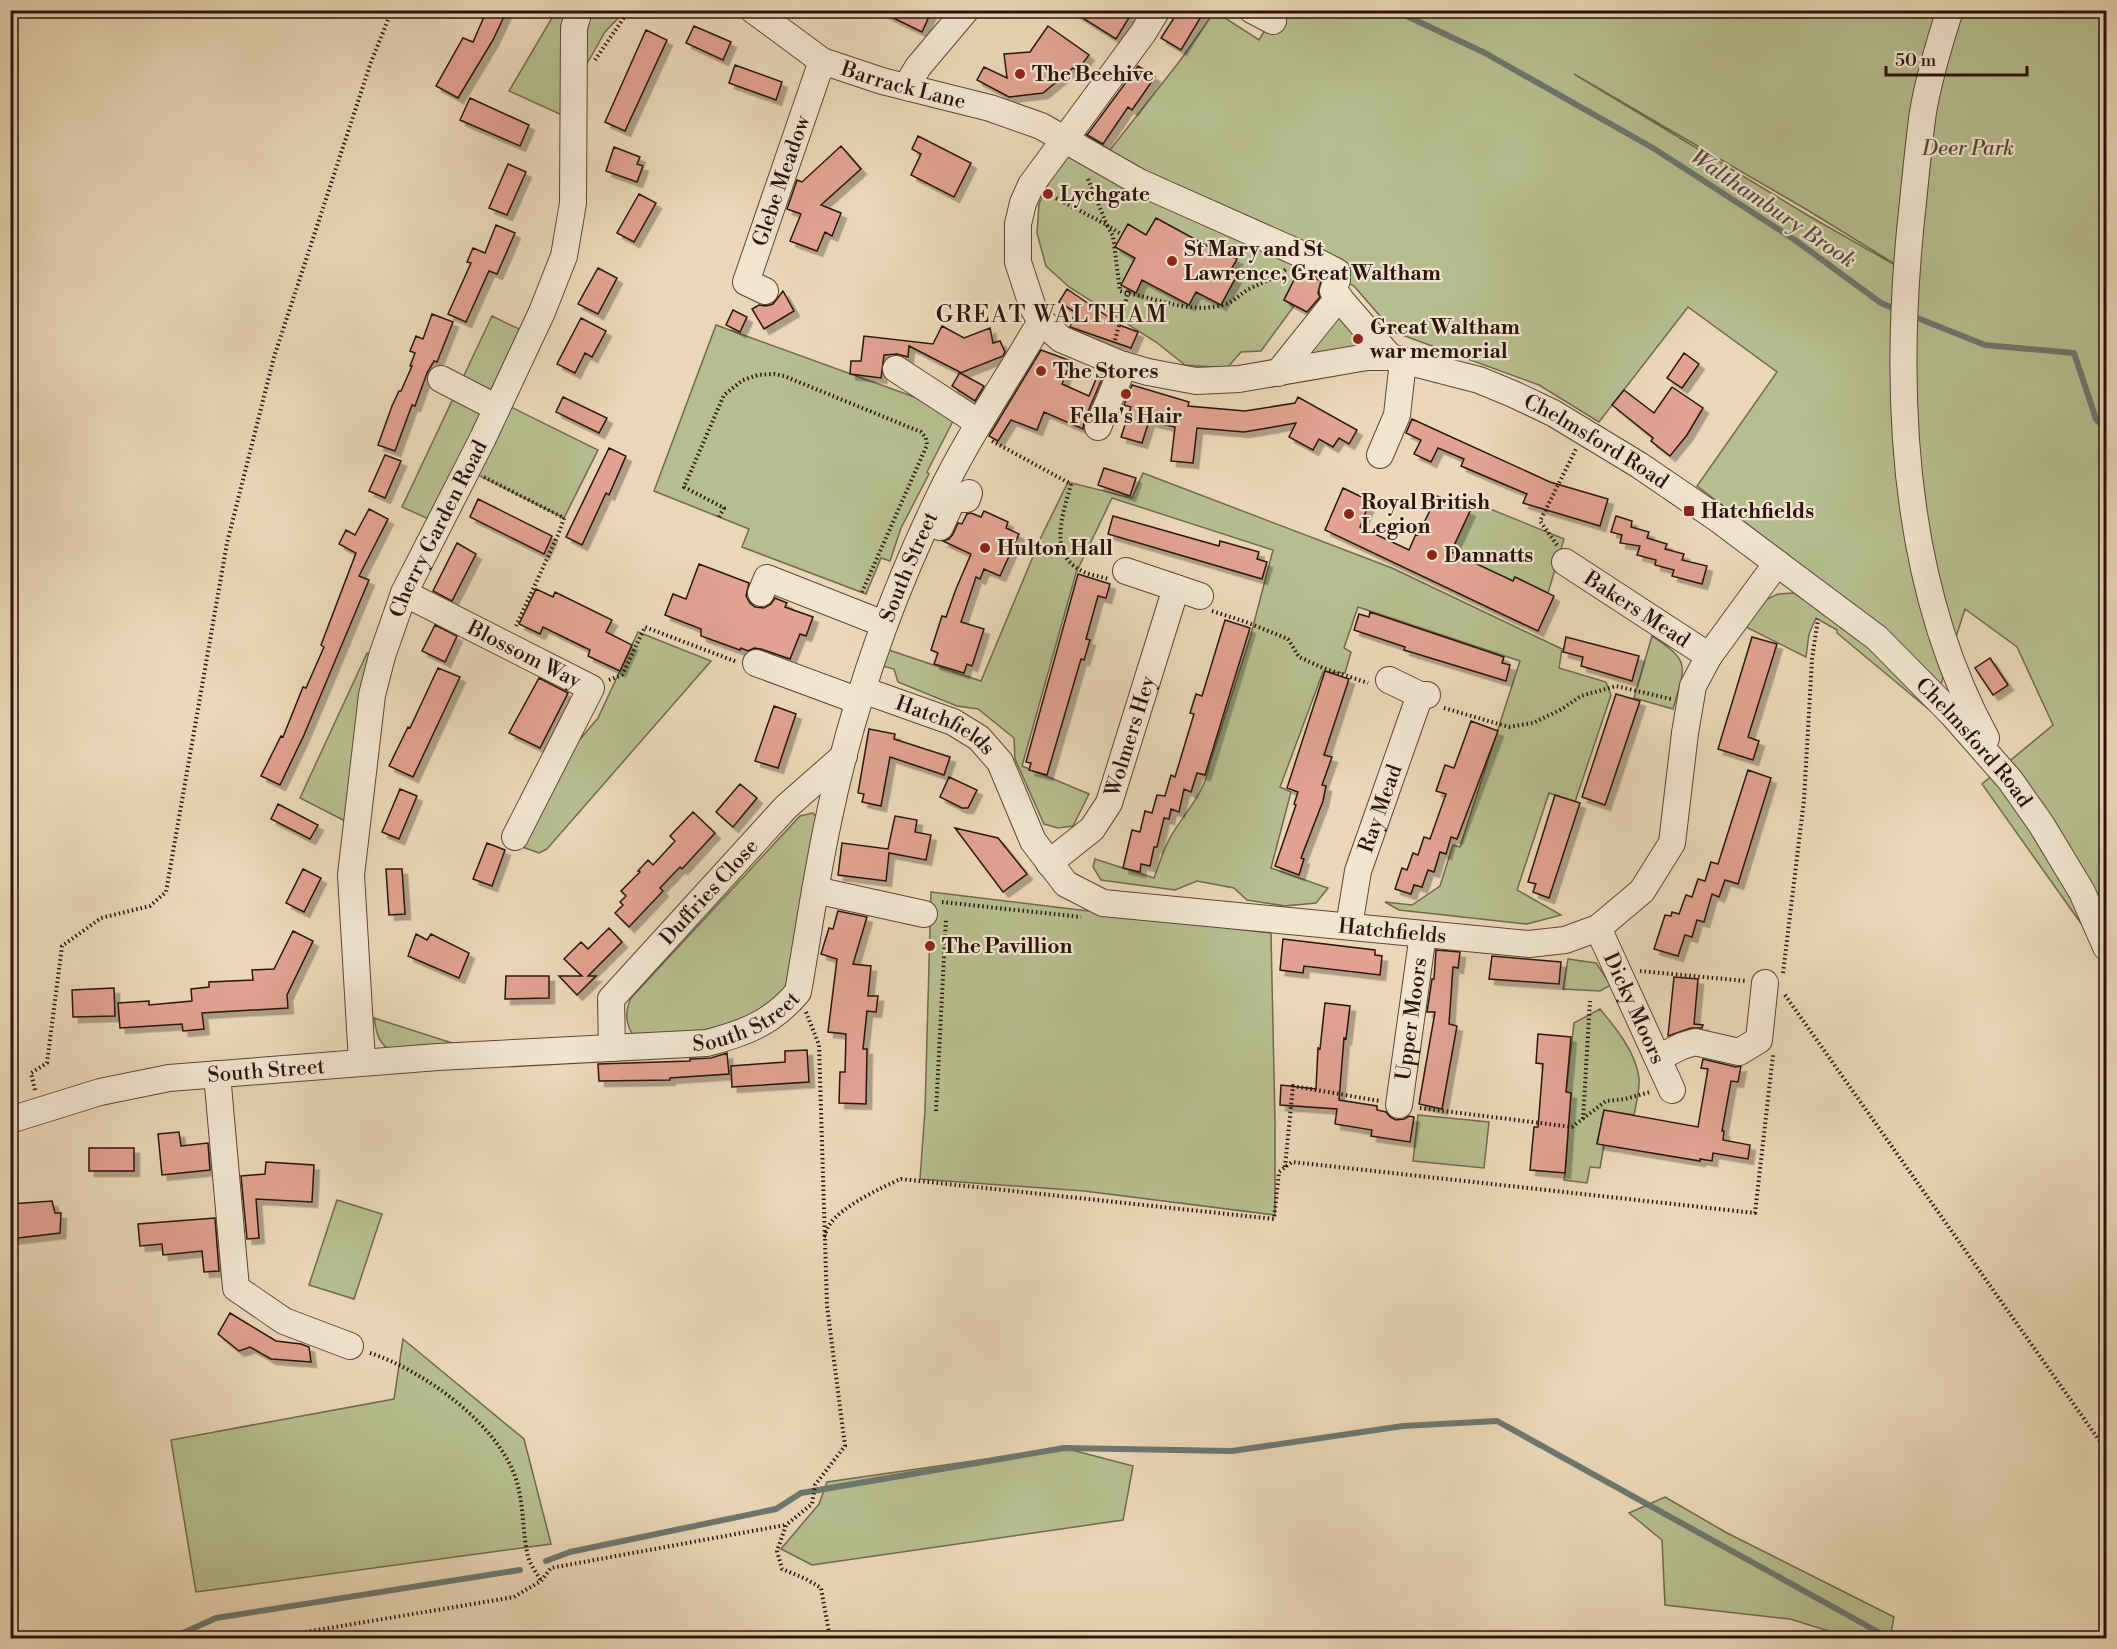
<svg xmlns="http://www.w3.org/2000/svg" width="2117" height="1649" font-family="'Libre Bodoni',serif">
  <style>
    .green { fill: #b6be8f; stroke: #71694c; stroke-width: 1.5; fill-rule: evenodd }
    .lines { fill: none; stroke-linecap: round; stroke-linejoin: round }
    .stream { stroke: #6d776f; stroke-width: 6 }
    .building { fill: #e1a291; stroke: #2c140a; stroke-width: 1.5; filter: url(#shadow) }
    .minor-casing { stroke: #5c4535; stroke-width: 28 }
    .path { stroke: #2c140a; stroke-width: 4; stroke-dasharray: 1.5 3; stroke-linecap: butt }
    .minor { stroke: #f1e5d0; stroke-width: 26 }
    .poi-dot { fill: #8f2418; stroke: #f1e5d0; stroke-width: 2 }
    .labels { text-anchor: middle; stroke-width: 4.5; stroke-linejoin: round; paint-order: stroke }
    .poi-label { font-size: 21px; font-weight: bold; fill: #2c140a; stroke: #f1e5d0; text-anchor: start }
    .street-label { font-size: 21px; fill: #2c140a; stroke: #f1e5d0 }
    .park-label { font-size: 21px; font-style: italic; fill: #554732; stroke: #f1e5d0 }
    .water-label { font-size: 22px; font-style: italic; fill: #524e45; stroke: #f1e5d0 }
    .quarter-label { font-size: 24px; letter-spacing: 1.5px; fill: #2c140a; stroke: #f1e5d0 }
  </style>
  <defs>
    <filter id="shadow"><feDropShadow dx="5.5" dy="5.5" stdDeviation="0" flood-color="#0004"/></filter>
  </defs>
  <rect width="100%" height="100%" fill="#ead7b7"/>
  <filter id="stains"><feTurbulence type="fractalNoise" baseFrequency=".00333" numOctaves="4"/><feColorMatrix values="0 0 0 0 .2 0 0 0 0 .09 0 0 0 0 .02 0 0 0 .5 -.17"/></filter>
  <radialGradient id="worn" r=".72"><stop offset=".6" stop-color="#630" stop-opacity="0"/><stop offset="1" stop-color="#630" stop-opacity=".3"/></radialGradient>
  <path class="green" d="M1277,10L2106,11V969L2085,929L1982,784L2053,725L2017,647L1965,609L1932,712L1837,633V630L1816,618L1809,634L1806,657L1744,626L1765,600L1778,594L1794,593L1837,621L1836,592L1697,486L1777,372L1688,307L1599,422L1539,385L1394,332L1354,286L1305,259L1284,300L1294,306L1261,351L1241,352L1227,368L1185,365L1156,342L1069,287L1046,266L1037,233L1039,204L1075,126L1110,150L1179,62L1213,14H1219L1259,40ZM1574,74L1809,211L1916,277L1809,216Z
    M556,11H565L561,31L562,115L509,91Z
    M589,11H625L605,32L584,69Z
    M1340,308L1376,348L1325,351L1292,357Z
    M492,316L523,331L433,521L402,507Z
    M716,325L939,406L953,421L927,472L929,474L901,528L890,561L881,558L866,594L742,547L749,529L654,491Z
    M503,403L598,450L564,518L474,473Z
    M1143,473L1392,568L1562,649L1559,668L1606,682L1611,695L1575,802L1549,793L1517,890L1561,915L1527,924L1399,910L1385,902L1412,905L1440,886L1453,845L1460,847L1520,661L1358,607L1344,648L1351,652L1345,673L1323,672L1280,787L1291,792L1271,868L1328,888L1316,903L1285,906L1247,900L1234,888L1197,881L1175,890L1101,880L1093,867L1095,859L1154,878C1159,865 1163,850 1170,838C1183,814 1205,794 1209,766L1250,638L1273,550L1112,498L1076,573L1022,766L1089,794L1073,826L1058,828L1044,824L1015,759L1014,738L978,709L957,706L898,682L894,669L875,664L880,647L981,681L1042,535L1068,482L1132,498Z
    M1473,502L1564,539L1548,593L1515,577L1508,593L1504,577L1435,545H1454Z
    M638,632L711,661L547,849L539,853L517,845L570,751L598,718Z
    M1652,636C1692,662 1685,666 1673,709L1634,698Z
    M367,653L374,657L347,822L300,798Z
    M813,813L824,826L796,979L745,1027L636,1039C626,1027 624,1013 631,998L800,816Z
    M931,892L1271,933L1275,1123V1215L1084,1191L920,1179L925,1110Z
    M1568,959L1596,963L1611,985L1600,991L1563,989Z
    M1600,1009C1616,1028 1636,1053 1639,1078C1640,1090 1636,1104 1634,1115L1604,1110L1597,1143L1604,1145L1600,1168L1590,1167L1587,1183L1564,1180L1565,1173L1571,1093L1566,1092L1574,1023Z
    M374,1018L474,1050L395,1054C378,1043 377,1036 374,1018Z
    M1418,1115L1489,1122L1484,1168L1413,1161Z
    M337,1200L382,1214L354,1299L309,1285Z
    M403,1339L524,1439L551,1544L196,1592L171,1440L394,1399Z
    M1064,1448L1133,1466L1123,1520L812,1565L781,1549L819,1504L827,1482Z
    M1665,1497L1727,1533L1894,1617L1890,1638H1851L1790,1619L1665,1605L1662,1540L1629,1513Z"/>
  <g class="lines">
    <path class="stream" d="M1394,10L1485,53L1653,148L1795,240L1881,303L1898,310
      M1910,315L1985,345L2074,353L2096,419L2106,430
      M546,1561L570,1552L776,1509L801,1493L1064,1448L1232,1451L1403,1426L1497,1421L1889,1638
      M172,1638L216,1618L520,1570"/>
  </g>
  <path class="building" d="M487,10H507L493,40L458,98L436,86L463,38L473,42Z
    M877,10H932L922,32Z
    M1070,10H1121L1130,16L1116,39Z
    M1179,10H1205L1181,50L1161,38Z
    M694,26L731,42L723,60L686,43Z
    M1048,26L1089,55L1077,71L1073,68L1043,93L1009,97L977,80L984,67L1007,78L1004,54L1030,52Z
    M646,30L667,40L625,131L605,122Z
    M735,65L782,82L776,100L729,83Z
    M1138,66L1155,77L1132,110L1128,107L1103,144L1087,135Z
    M470,98L529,125L520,146L460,120Z
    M918,136L971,163L954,197L911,175L921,154L912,149Z
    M841,146L861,169L821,205L841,213L832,236L825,232L817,251L790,241L801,214L787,209L797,180L802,182Z
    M614,147L640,157L637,164L643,166L637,182L606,171Z
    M508,164L526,172L507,215L489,208Z
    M639,194L656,203L634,242L617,233Z
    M1156,218L1222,254L1223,252L1237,259L1229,273L1236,277L1221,305L1196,292L1189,305L1142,280L1136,293L1121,285L1135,258L1115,247L1128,224L1146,235Z
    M496,225L515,233L497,274L489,271L466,322L448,314L471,263L467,262L473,248L485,253Z
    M598,268L617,278L598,314L578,304Z
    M1299,270L1321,281L1318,293L1320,297L1307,312L1284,300Z
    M1067,289L1122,326L1138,332L1131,348L1070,327L1075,312L1059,302Z
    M783,291L794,311L764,329L752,309L759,305L766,306L773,304Z
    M733,310L747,317L740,332L726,325Z
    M432,314L453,322L437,362L434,361L427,373L415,406L412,405L395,451L378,445L392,406L399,391H401L412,366H410L415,353L410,351L416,336L423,339Z
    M581,318L606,331L592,357L585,353L575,373L557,364Z
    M942,326L964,338L990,328L993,343L1000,341L1005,352L1003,356L960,373L984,386L975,401L952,386L960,372L909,346L908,357L897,354L884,355L881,378L850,374L851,361H861L864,336L933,344Z
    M1041,350L1071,361L1062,384L1089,396L1099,372L1104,374L1084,421L1083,429L1044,412L1037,430L1011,420L998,441L989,436Z
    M1684,353L1699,364L1682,388L1667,378Z
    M1132,385L1189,402L1188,406L1245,411L1295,403L1298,397L1357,430L1349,444L1339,438L1333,447L1319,439L1313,450L1289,437L1296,423L1244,432L1197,428L1193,463L1171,461L1175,427L1149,421L1142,443L1121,437L1131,407L1124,405Z
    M1672,387L1703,408L1687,435L1670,456L1651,441L1653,438L1612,405L1624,390L1654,413Z
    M563,397L607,418L599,433L556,412Z
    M1412,419L1550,482L1608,499L1600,526L1523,503L1527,494L1461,466L1464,459L1438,448L1431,462L1414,454L1421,440L1406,433Z
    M609,448L626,456L609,495L606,493L582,545L566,537Z
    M385,455L401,461L385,498L369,491Z
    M1104,468L1136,478L1130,496L1098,485Z
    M1343,488L1370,501L1360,527L1409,550L1416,534L1418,535L1437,496L1470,511L1451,552L1513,581L1515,577L1554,596L1538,631L1325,530Z
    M478,499L552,536L544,554L470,517Z
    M369,509L388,519L359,576L369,580L304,735L280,785L261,776L281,736L283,737L303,687L306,688L324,647L321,645L356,553L339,544L346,530L355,535Z
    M984,511L1008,522L1006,528L1019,534L1000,576L984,569L980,579L976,577L961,622L984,629L972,666L967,664L964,673L934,664L938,653L931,650L942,616L946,617L956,589L971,554L943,541L949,539L953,534L958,523L962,524L967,514L971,513L981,517Z
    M1113,516L1219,546L1220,541L1259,552L1257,559L1267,562L1262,579L1108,534Z
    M1616,516L1632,521L1631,527L1649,532L1647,538L1667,544L1665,549L1684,554L1682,560L1707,566L1702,584L1672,576L1674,570L1655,565L1656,560L1637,555L1640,546L1620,543L1622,535L1611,532Z
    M457,543L476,554L452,601L433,591Z
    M699,564L749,583L746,596L750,603L755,607L764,608L771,604L775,598L787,603L785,607L813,617L806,636L800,634L790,659L761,649L754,648L748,651L741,648L740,650L701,636V629L665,615L673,594L686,599Z
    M1078,574L1110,584L1106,598L1098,596L1086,639L1090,640L1084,660L1081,659L1047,775L1029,770L1031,763L1026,762Z
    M536,589L553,597L555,592L612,620L606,632L632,645L620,671L588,656L590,650L543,627L540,634L519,624Z
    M1370,612L1504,657L1502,663L1510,665L1506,681L1404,650L1405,647L1354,630L1359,614L1369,617Z
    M1225,620L1250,628L1205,775L1197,773L1191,792L1184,789L1179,812L1171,809L1169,819L1164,818L1157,847H1154L1150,866L1141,864L1140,872L1123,868L1132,830L1140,832L1145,811L1152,813L1157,795L1165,796L1171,775L1175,777L1194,714L1190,713L1196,694L1202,696Z
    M435,625L457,636L445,662L422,651Z
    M1566,637L1639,656L1632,681L1581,666L1583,657L1563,652Z
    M1752,637L1777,644L1748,737L1759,741L1753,760L1718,749Z
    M1990,658L2008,685L1993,695L1975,668Z
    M438,668L460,677L413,777L389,766L408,727L410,728Z
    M1325,671L1349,679L1324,755L1332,757L1322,785L1326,786L1323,801L1301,858L1304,859L1299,875L1275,866L1296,805L1294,804L1298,792L1287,788Z
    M539,678L568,693L540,748L509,733Z
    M1616,694L1640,701L1605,805L1582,797Z
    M774,706L796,714L778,768L755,761Z
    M1471,721L1498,731L1457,839L1451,837L1446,854L1440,852L1434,872L1428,870L1422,887L1414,885L1411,894L1395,889L1402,868L1407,870L1413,853L1418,855L1424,837L1430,839L1446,794L1436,791L1445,765L1454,768Z
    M869,729L895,734L894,739L950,757L944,775L890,757L881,806L862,802L864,794L858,793Z
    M1748,770L1771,778L1738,884L1725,880L1719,897L1712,894L1704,922L1697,920L1692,937L1685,935L1678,956L1654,949L1665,915L1671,916L1672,912L1679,914L1686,895L1692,897L1698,879L1705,881L1711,862L1718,864Z
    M949,777L977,790L968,808H962L940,797Z
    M740,784L757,798L733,827L716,812Z
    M400,789L417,796L399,839L382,832Z
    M1555,795L1580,803L1549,898L1533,892L1536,884L1528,882Z
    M278,804L318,825L310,839L271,819Z
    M693,812L715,833L682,869L680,867L660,888L663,891L629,927L615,913L623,905L620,902L626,896L621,891L640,872L638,871L648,860L653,865L675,841L670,836Z
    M895,816L917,820L915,832L931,835L926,860L889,853L886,881L838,875L842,843L888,849Z
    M955,828L998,838L1027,874L1003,892Z
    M487,843L505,850L492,886L473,879Z
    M303,869L321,878L304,912L286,903Z
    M386,869H402L405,914L389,915Z
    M838,911L867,917L853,964L871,966L868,996H878L876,1012L867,1011L863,1049H867L866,1104L839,1103L840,1072H845L846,1034L828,1032L837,959L821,954L829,928L833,929Z
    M609,928L622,942L588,976H596L577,995L559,976H582L564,959L581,942L588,949Z
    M293,931L313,941L287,995L288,1008L202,1013L204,1029L183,1031L182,1024L120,1028L118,1003L149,1001V1005L192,1001L191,989L209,987V982L253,980L252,970L274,969Z
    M416,934L427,940L431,934L469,953L459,978L408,956Z
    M1283,939L1375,950V955L1382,956L1380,975L1304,966L1303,973L1280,970Z
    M1436,950L1460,952L1458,968L1453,967L1449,1024L1457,1026L1442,1109L1419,1104L1435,1012H1427L1432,979H1434Z
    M1492,956L1561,962L1559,984L1489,979Z
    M506,976H549V998L505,999Z
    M1674,977L1698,979L1694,1024L1703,1025L1702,1028H1691L1668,1036Z
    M114,988L115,1016L73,1017L72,990Z
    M1325,1003L1350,1006L1346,1039L1344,1038L1339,1100L1377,1106V1110L1386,1112L1390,1117L1396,1120L1404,1119L1409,1116L1414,1117L1410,1142L1371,1136L1372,1130L1335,1124L1337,1109L1280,1105L1281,1085L1316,1089L1318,1048L1320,1049Z
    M1538,1034L1571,1037L1566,1092L1571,1093L1565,1173L1530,1170L1534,1127H1538L1543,1064L1536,1063Z
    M807,1050L809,1082L732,1087L731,1066L785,1062V1051Z
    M727,1053L729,1074L670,1078V1080L599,1081L598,1064L690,1061V1059L711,1058Z
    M1703,1059L1736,1067L1741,1066L1738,1082L1731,1081L1722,1131H1724L1723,1140L1750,1145L1748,1159L1713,1153L1712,1161L1700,1159V1161L1597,1144L1604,1110L1698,1127L1708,1069L1701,1068Z
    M179,1132L181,1146L208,1143L210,1170L162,1175L158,1134Z
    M89,1148H134V1171H89Z
    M266,1162L314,1165L312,1202L256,1199L259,1238L247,1239L241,1176L265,1174Z
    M52,1201L55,1213H61L60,1233L10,1239V1204Z
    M215,1218L219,1271L204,1272L202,1251L163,1255L162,1244L140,1246L138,1224Z
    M230,1313L276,1341L301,1344L309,1347L311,1362L271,1359L250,1347L239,1351L218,1334Z"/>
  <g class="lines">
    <g class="minor-casing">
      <g id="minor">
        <path id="s1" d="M753,10L822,61L882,81L990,108L1041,126L1139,182L1312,259L1337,272V280L1333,291L1390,357"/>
        <path id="s2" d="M1157,10L1143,33L1031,185L1023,203L1018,224V262L1033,308L1041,321L1061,339L1120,364L1148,372L1196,381L1239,379L1367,357H1390L1479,380L1513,394L1553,413L1639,465L1718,519L1877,638L1952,714L2010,780L2041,824L2082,892L2106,947"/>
        <path d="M1252,10L1273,21"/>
        <path d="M1950,10C1939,44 1929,77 1923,112C1919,141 1916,172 1913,202C1893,379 1899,579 1986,738"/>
        <path d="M910,88L912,77L918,67L966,10"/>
        <path id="s3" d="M765,291L746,282L822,61"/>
        <path d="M896,369L979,423"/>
        <path d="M1278,373L1339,297"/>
        <path d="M441,379L497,408"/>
        <path d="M1098,427L1124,365"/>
        <path d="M1380,455L1397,415L1403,361"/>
        <path d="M940,527L953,499H967L969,493"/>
        <path id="s4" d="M1565,562L1709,656"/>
        <path d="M1126,571L1200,596"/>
        <path id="s5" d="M404,593L591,688L515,837"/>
        <path d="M761,593L767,578L884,624"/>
        <path d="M756,663L859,701"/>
        <path d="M1389,680L1420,695H1427"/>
        <path id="s6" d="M863,690L953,722L979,738L1000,762L1033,841L1066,884L1103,903L1529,944L1565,940L1598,928L1642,891L1672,843L1685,733L1693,686L1709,656L1777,563"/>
        <path id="s7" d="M1049,863L1092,829L1109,803L1176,588"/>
        <path d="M815,890L924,914"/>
        <path id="s8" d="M1349,926L1358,871L1420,695"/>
        <path id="s9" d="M1598,928L1672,1090"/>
        <path id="s10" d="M612,1048L611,999L786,807L844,756"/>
        <path d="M1658,1058L1682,1046L1695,1042L1739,1052L1759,1040L1765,983"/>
        <path id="s11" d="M362,1062L351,875L372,695L382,656L404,593L483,438L542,312L564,256L573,203L574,28L579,10"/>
        <path d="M217,1074L236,1288L284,1321L350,1346"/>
        <path id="s12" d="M1399,1105L1423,934"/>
        <path id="s13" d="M10,1120L100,1092L169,1078L438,1057L707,1043C745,1033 772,1023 798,992C808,935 816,878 828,822C851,710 889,600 939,497C968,436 1007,380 1041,321"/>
      </g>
    </g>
    <path class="path" d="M595,60L625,16L634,10
      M1088,179L1107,225L1122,235
      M1048,194L1107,225L1113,236L1120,291L1126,293C1161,299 1191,315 1226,304C1235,301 1241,293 1249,289C1263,282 1274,279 1286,269
      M1115,340L1129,289
      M992,441L1071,484C1064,512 1047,552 1080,570C1088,575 1099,576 1108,579
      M484,477L564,518L558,535L516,626
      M719,517L724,508L684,487L724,395L743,380L758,375L774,374L784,376L921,432L926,438L927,445L862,592
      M1557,545L1540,521L1576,449
      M1212,611L1246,622L1288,639L1299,657L1323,668L1368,683
      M609,680L622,675L645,627L737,662
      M1444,708L1509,727L1533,723L1562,709L1581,696L1616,686L1671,699
      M942,902L1081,917
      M1640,971L1746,981
      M1783,973L1804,800L1812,659L1818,619
      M1785,995L2106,1450
      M806,1012L819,1045L827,1306L845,1446L815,1485L812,1504L786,1525L777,1551L782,1569L806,1579L821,1588L830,1638
      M35,1090L31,1073L47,1063L62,946L101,918L150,906L166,892L227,543L274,357L371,62L392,10
      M1420,1108L1572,1127L1606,1101L1625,1099L1650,1092
      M936,1111L946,919
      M1583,1119L1590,1001
      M1285,1167L1293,1086L1380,1101
      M824,1237C826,1233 827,1227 830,1224C841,1207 882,1187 901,1179L1274,1219L1279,1172L1292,1162L1755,1213L1773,1055
      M370,1353C423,1370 498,1424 516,1479C524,1504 522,1531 528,1556C530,1565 537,1573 541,1581
      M270,1638L514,1597L541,1581L551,1568L785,1525"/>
    <use href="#minor" class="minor"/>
  </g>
  <g class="poi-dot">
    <circle cx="1020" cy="74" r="6"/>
    <circle cx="1048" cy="194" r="6"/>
    <circle cx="1172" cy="261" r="6"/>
    <circle cx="1358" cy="339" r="6"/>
    <circle cx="1041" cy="371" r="6"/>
    <circle cx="1126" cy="394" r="6"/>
    <rect x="1683" y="505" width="12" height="12" rx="3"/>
    <circle cx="1349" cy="514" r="6"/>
    <circle cx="985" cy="548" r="6"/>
    <circle cx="1432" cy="555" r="6"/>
    <circle cx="930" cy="946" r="6"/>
  </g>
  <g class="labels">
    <g class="poi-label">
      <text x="1032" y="81">The Beehive</text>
      <text x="1060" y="201">Lychgate</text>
      <text x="1184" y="256">St Mary and St<tspan x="1184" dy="24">Lawrence, Great Waltham</tspan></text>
      <text x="1370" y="334">Great Waltham<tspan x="1370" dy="24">war memorial</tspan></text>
      <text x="1053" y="378">The Stores</text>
      <text x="1126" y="423" text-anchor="middle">Fella's Hair</text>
      <text x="1361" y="509">Royal British<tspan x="1361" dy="24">Legion</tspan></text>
      <text x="1701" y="518">Hatchfields</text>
      <text x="997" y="555">Hulton Hall</text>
      <text x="1444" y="562">Dannatts</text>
      <text x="942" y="953">The Pavillion</text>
    </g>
    <g class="street-label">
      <text dy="7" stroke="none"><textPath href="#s1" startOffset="171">Barrack Lane</textPath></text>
      <text dy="7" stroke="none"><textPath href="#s3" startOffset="128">Glebe Meadow</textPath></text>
      <text dy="7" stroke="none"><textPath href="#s2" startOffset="948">Chelmsford Road</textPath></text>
      <text dy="7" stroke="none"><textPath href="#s11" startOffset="548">Cherry Garden Road</textPath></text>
      <text dy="7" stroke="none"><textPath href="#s13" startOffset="1251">South Street</textPath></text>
      <text dy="7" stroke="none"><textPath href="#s4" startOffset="86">Bakers Mead</textPath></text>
      <text dy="7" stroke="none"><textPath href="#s5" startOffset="135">Blossom Way</textPath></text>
      <text dy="7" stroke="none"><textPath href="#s6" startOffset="90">Hatchfields</textPath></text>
      <text dy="7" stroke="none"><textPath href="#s7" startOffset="156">Wolmers Hey</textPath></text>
      <text dy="7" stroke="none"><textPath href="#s2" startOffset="1434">Chelmsford Road</textPath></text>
      <text dy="7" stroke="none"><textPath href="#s8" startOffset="122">Ray Mead</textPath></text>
      <text dy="7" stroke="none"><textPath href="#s10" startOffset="194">Duffries Close</textPath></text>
      <text dy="7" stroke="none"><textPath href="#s6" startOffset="630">Hatchfields</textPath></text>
      <text dy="7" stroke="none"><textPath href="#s9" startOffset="88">Dicky Moors</textPath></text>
      <text dy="7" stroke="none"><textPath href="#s13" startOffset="748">South Street</textPath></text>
      <text dy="7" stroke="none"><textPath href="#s12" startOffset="87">Upper Moors</textPath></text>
      <text dy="7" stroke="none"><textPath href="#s13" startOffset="262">South Street</textPath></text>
    </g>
    <g class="park-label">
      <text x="1968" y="155">Deer Park</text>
    </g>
    <g class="water-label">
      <text transform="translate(1774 208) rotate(34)" y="8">Walthambury Brook</text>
    </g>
    <g class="quarter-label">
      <text x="1052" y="322">GREAT WALTHAM</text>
    </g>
  </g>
  <rect width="2117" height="1649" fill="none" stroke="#ead7b7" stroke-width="36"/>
  <rect x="12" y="12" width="2093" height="1625" fill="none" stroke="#2c140a" stroke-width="3"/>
  <rect x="18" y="18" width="2081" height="1613" fill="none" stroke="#2c140a" stroke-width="1.5"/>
  <path d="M1886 66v9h141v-9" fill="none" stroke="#2c140a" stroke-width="3"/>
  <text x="1895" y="66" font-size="18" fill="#2c140a" stroke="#f1e5d0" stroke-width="4.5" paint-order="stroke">50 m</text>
  <rect width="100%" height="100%" filter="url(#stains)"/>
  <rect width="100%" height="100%" fill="url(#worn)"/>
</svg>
